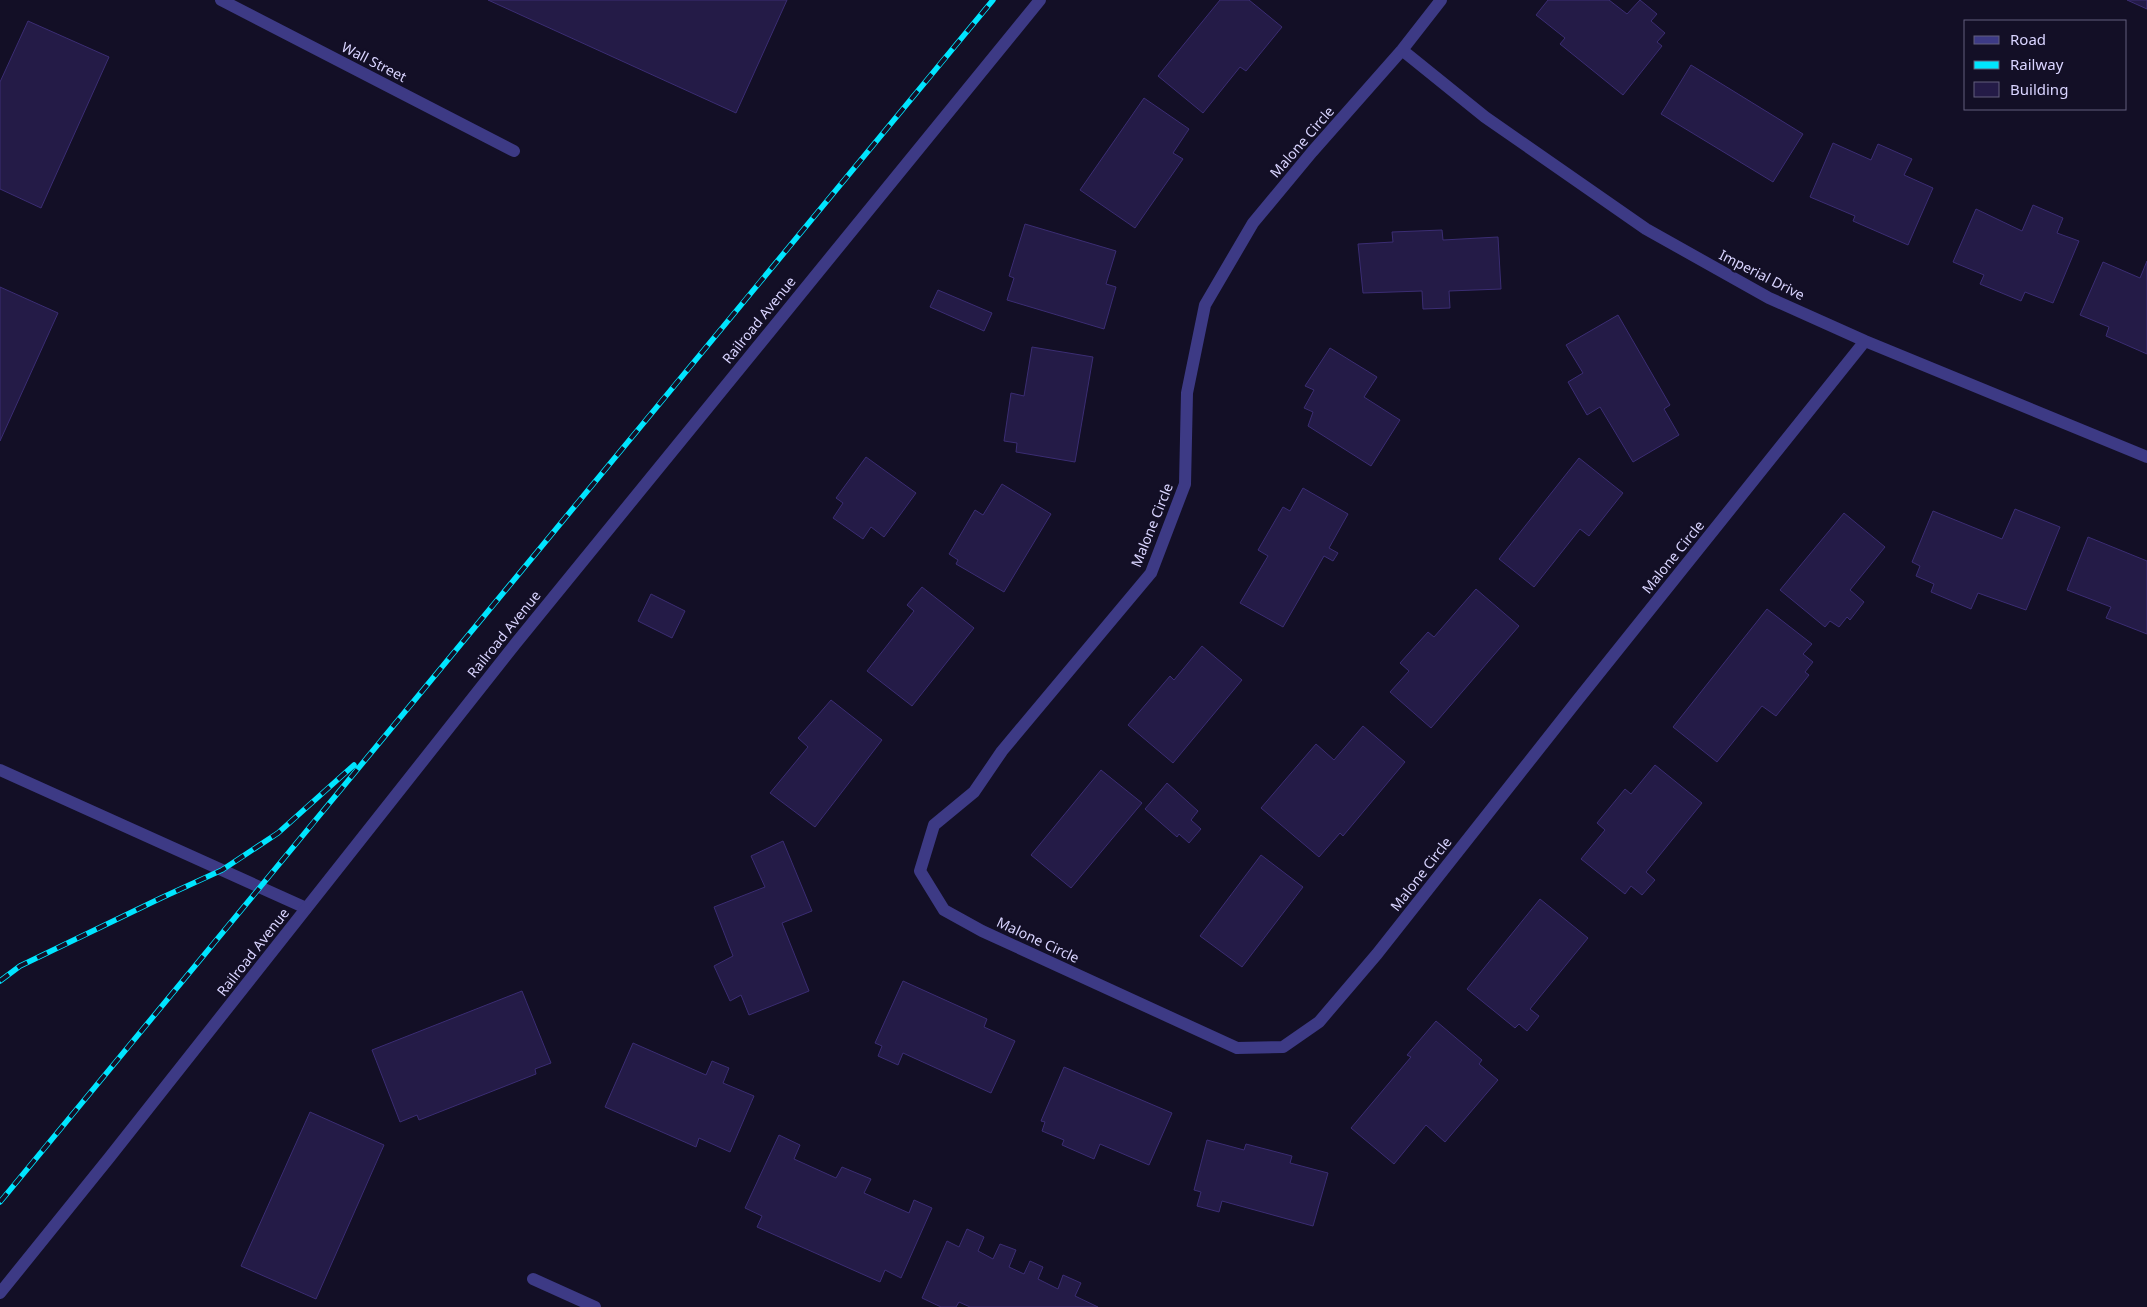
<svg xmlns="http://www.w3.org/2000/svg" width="2147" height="1307" font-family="'Noto Sans',sans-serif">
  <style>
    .building { fill: #241b47; stroke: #3b2d73 }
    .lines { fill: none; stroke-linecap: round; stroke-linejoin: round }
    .service { stroke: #3d3a85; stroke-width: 12 }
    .minor { stroke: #3d3a85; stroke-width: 12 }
    .rail-casing { stroke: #00e5ff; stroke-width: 5.5 }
    .rail { stroke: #130f26; stroke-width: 4; stroke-dasharray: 11; stroke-linecap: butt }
    .labels { text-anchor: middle; stroke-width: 4.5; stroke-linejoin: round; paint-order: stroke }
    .street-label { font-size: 14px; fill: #d9d4ff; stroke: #130f26 }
  </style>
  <rect width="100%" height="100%" fill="#130f26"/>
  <path class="building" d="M488,0H787L736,113Z
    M1220,0H1249L1282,27L1246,71L1240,67L1203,113L1158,76Z
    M1548,0H1609L1627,14L1640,0L1657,14L1651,21L1665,33L1657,42L1662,46L1623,95L1560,44L1565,38L1536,15Z
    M2127,0H2147V9Z
    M28,21L109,57L41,208L0,189V82Z
    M1691,65L1803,134L1773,182L1661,114Z
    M1144,98L1189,129L1173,153L1183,159L1135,228L1080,190Z
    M1833,143L1871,160L1878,144L1912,159L1904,175L1933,188L1908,245L1853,221L1855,216L1810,197Z
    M2033,205L2063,218L2057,233L2079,241L2053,303L2025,292L2021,301L1980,284L1984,275L1953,262L1976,209L2022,231Z
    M1025,224L1116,251L1106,284L1116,287L1104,329L1007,300L1014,278L1009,276Z
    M1442,230L1443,240L1498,237L1501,289L1449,291L1450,308L1423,309L1422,291L1363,293L1358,244L1393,242L1392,232Z
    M2147,261V354L2106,336L2109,327L2080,315L2103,262L2140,278Z
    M0,287L58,313L0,441Z
    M938,290L992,313L984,331L930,307Z
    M1618,315L1670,405L1664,409L1679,435L1633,462L1600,407L1587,415L1568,382L1583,373L1566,345Z
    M1032,347L1093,357L1075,462L1016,452L1017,443L1004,441L1011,393L1024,396Z
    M1330,348L1377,377L1364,397L1400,420L1371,466L1308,426L1313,412L1304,408L1314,390L1305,386Z
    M866,457L916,493L884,537L871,527L863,539L833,518L843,503L836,498Z
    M1579,458L1623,493L1589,536L1580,529L1534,587L1499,559Z
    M1002,484L1051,514L1004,592L956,564L958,560L949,554L975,510L983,515Z
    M1303,488L1348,514L1329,548L1338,553L1333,561L1324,556L1283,627L1240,603L1268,556L1258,550L1283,507L1290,511Z
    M2015,509L2060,527L2026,610L1978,593L1971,609L1931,592L1934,584L1916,576L1920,566L1912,562L1933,511L2002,539Z
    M1844,513L1885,547L1850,590L1864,602L1850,620L1847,617L1839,627L1830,621L1825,627L1780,590Z
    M2088,537L2147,561V634L2106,618L2111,607L2067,590Z
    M922,587L974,628L912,706L867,671L914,611L907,605Z
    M1476,589L1519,626L1431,728L1390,692L1409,671L1400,663L1428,632L1434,637Z
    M651,594L685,611L672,638L638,621Z
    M1767,609L1812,644L1803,654L1813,662L1805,672L1809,675L1776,716L1762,706L1717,762L1673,727Z
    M1202,646L1242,680L1173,763L1128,725L1170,676L1174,680Z
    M831,700L882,740L815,827L770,793L808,747L798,738Z
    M1363,726L1405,762L1343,836L1340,833L1319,857L1261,808L1316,744L1334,760Z
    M1655,765L1702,803L1646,872L1655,880L1642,895L1631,886L1625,894L1581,859L1605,830L1597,823L1625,789L1631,794Z
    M1101,770L1142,803L1071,888L1031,855Z
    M1167,783L1198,811L1191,820L1201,829L1189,843L1179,834L1177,837L1145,809Z
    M783,841L812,911L782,923L809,991L749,1015L741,995L730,1001L714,966L733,956L714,907L765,887L751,856Z
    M1261,855L1303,887L1242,967L1200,936Z
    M1540,899L1588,938L1530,1009L1539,1016L1527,1031L1519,1024L1515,1028L1467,989Z
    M903,981L987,1019L984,1027L1015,1041L991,1093L903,1053L898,1065L878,1056L882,1046L875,1043Z
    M522,991L551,1063L535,1069L536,1074L419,1120L417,1115L400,1122L372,1050Z
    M1436,1021L1482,1060L1479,1064L1498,1080L1445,1142L1426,1125L1394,1164L1351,1128L1411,1057L1407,1055Z
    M633,1043L706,1075L712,1061L729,1068L723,1083L754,1096L730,1152L699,1138L696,1147L605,1107Z
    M1064,1067L1172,1113L1149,1165L1100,1144L1094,1159L1062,1145L1064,1140L1042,1131L1045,1122L1041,1121Z
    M310,1112L384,1145L316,1299L241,1266Z
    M779,1135L800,1145L794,1159L836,1178L842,1167L871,1179L864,1193L909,1213L914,1200L932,1208L901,1278L885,1270L880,1282L757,1227L762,1216L745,1208Z
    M1207,1140L1244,1150L1246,1144L1292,1156L1290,1163L1328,1173L1313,1226L1222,1201L1219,1212L1197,1206L1201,1192L1194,1190Z
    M967,1229L984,1237L978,1251L993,1259L1000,1244L1016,1250L1009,1267L1024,1274L1030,1261L1043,1267L1038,1279L1058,1289L1063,1275L1081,1283L1075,1296L1098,1307H970L959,1302L956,1307H941L922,1298L947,1241L959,1247Z"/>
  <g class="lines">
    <path class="service" d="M0,770L306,908"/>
    <path class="minor" d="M221,0L514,151
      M1441,0L1402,50L1312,152L1253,223L1205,305L1187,393L1185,484L1151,573L1002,751L974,792L934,825L920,871L944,910L982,931L1237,1048L1283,1047L1319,1022L1377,954L1576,702L1865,341
      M1402,50L1485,117L1646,229L1769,298L1865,341L2147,457
      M533,1279L595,1307
      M0,1293L109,1158L516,643L1040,0"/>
    <g class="rail-casing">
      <path id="rail" d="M0,981L20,966L161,898L222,870L278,833L354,765
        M0,1202L993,0"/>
    </g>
    <use href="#rail" class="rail"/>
  </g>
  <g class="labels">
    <g class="street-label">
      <text transform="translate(374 62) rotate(27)" y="5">Wall Street</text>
      <text transform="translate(1302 142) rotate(-49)" y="5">Malone Circle</text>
      <text transform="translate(1762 275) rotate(27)" y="5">Imperial Drive</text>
      <text transform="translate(759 320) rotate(-51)" y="5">Railroad Avenue</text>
      <text transform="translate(1152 525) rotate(-68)" y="5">Malone Circle</text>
      <text transform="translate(1673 557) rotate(-51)" y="5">Malone Circle</text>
      <text transform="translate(504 634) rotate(-51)" y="5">Railroad Avenue</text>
      <text transform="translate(1421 874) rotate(-52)" y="5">Malone Circle</text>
      <text transform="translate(1038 940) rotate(25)" y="5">Malone Circle</text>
      <text transform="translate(253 952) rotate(-52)" y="5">Railroad Avenue</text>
    </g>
  </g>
  <rect x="1964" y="20" width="162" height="90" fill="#130f26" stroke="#625e7d"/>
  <rect x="1974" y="36" width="25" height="8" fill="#3d3a85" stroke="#625e7d"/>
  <text x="2010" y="45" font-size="15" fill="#d9d4ff">Road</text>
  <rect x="1974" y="61" width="25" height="8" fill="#00e5ff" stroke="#625e7d"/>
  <text x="2010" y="70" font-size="15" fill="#d9d4ff">Railway</text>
  <rect x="1974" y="82" width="25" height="15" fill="#241b47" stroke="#625e7d"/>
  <text x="2010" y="95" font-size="15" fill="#d9d4ff">Building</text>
</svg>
